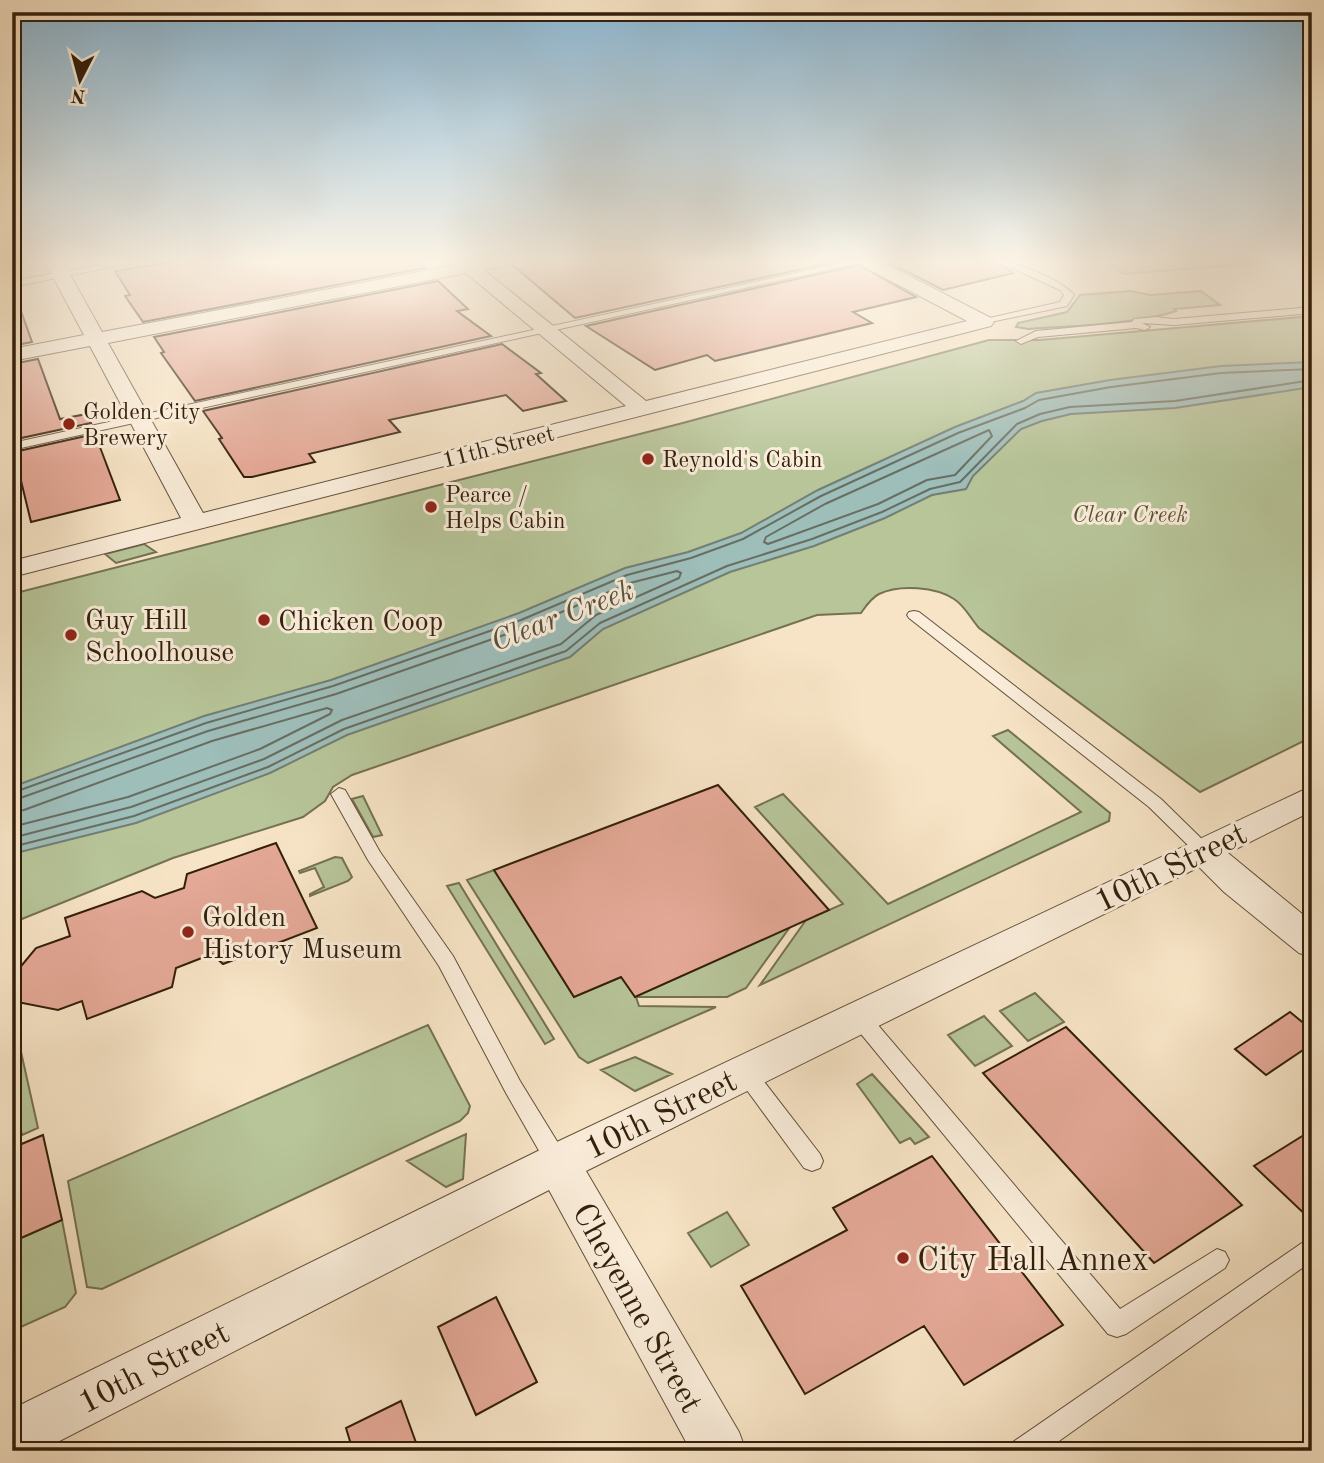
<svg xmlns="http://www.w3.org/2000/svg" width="1324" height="1463" font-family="'Old Standard TT',serif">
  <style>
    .green { fill: #b7c599; stroke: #747252; stroke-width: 2 }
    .water { fill: #9ebeba; stroke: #737e74; stroke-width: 2 }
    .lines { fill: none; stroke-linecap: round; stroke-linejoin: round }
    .shore { stroke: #686e62; stroke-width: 2 }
    .building { fill: #e5a997; stroke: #321f0b; stroke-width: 2 }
    .lane-casing { stroke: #63503a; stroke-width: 2 }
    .street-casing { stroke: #63503a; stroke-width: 2 }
    .lane { fill: #faedda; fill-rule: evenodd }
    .street { fill: #faedda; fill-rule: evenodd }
    .poi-dot { fill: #8f2418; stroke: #faedda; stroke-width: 2.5 }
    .labels { text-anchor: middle; stroke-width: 6; stroke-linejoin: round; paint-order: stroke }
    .far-poi-label { font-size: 23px; fill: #321f0b; stroke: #faedda; text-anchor: start }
    .far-street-label { font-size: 23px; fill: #321f0b; stroke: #faedda }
    .far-park-label { font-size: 23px; font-style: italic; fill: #5a5136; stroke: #faedda }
    .poi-label { font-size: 28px; fill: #321f0b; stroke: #faedda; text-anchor: start }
    .water-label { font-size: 30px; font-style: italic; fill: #524f40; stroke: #faedda }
    .near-street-label { font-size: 33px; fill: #321f0b; stroke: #faedda }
    .near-poi-label { font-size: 33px; fill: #321f0b; stroke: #faedda; text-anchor: start }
  </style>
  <rect width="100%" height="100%" fill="#f7e4c6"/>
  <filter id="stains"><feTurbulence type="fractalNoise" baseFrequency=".00286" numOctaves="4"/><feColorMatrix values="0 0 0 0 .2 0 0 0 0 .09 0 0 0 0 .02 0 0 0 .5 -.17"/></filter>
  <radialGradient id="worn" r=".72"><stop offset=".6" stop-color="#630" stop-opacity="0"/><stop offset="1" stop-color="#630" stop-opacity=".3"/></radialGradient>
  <path class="green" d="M1107,262H1276L1124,274Z
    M1131,291L1150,295L1201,291L1220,305L1174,309L1176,311C1137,324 1071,326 1028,329L1016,327L1018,323L1067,312L1080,295Z
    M1312,316V737L1200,792L979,628C971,619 965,606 954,599C936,587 900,584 879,594C871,598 866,606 861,613L817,615L352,775L333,787L325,801L303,817L173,858L12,923V594L679,424L989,340H1040Z
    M144,544L156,552L116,563L105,554Z
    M1008,730L1110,813L1109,821L760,985L806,920L843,904L755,807L783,794L888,904L1081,812L993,736Z
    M363,796L382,835L373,837L352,799Z
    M335,857L342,858L352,877L348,881L310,896V894L324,887L315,868L300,873L299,871Z
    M494,870L574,997L621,977L790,927L746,988L727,997H636L639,1006L716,1007L588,1063L579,1057L467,880Z
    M459,883L554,1039L545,1044L447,886Z
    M1035,993L1064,1022L1028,1041L1000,1011Z
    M984,1016L1012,1046L975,1066L948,1035Z
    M428,1025L470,1106L468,1113L460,1121L102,1289L87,1287L68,1181Z
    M17,1034L38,1128L22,1135L12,1090V1035Z
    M635,1057L672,1074L635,1091L601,1070Z
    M872,1074L929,1137L915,1144L910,1138L900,1143L857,1084Z
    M466,1134L463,1179L446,1187L407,1161Z
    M727,1212L749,1245L711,1267L688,1233Z
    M62,1220L76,1293L65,1307L12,1331V1242Z"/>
  <path class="water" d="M1312,362V387L1175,408L1071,414L1042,421L1021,429L973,476L966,489L932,495L885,518L814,546L730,572L603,629L570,657L347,735L270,773L136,823L12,854V787L204,716L331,680L519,613L625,568L688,552L741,533L818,490L955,427L1023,401L1036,393L1110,380L1221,366Z"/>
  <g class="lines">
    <path class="shore" d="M989,430L992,436L955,475L927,480L878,504L768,544L764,542L766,537L825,504Z
      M12,793L206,723L333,686L521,620L627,575L691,558L743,539L821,496L958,433L1025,408L1039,400L1111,387L1221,373L1312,369
      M12,801L208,731L336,694L524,628L630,583L677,571L681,573L679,578L596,615L561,644L342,720L264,759L131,807L12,838
      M12,812L24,810L212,741L327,708L332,710L330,714L260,749L128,797L12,827
      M12,847L134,816L268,767L344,729L566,651L600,623L727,566L812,539L882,512L930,489L960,482L1017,424L1040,414L1070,407L1175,401L1312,380"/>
  </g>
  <path class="building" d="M171,262H418L425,268L143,322L125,296L130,295L115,271Z
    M509,262H835L575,318Z
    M888,262H997L1013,273L943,290Z
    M859,265L916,297L853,312L872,323L715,361L707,355L655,370L586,326Z
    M438,281L468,309L457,311L491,336L195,401L161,353L164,352L154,337Z
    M16,297L32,342L12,346V298Z
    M502,344L541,373L536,374L566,401L523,411L506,395L389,420L400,432L309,454L315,462L252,477H244L219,439L222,438L203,411Z
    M38,359L60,419L87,414L91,423L12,440V364Z
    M95,434L120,500L31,522L14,452Z
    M718,785L829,910L635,997L621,977L574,997L494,870Z
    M276,843L317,928L223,964L212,954L176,968L172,987L87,1019L82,1001L58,1010L12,1001V977L36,948L70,936L65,918L142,891L155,898L184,888L187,874Z
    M1290,1012L1312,1030V1044L1266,1075L1235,1049Z
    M1066,1027L1242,1205L1154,1263L983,1073Z
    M1312,1130V1221L1254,1166Z
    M43,1135L62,1220L12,1242V1148Z
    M932,1156L1063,1325L964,1385L924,1326L805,1394L741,1286L847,1230L833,1208Z
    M496,1297L537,1382L476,1415L438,1327Z
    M401,1401L419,1451H353L346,1428Z"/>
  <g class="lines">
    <g class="lane-casing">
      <path id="lane" d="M118,262H136L12,287V281Z
        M847,262H863L12,450V443Z
        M999,262C1018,262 1062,280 1074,295L1067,306L981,324V320L1060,302L1064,295L1060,290Z
        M1312,307V313L1174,325L1142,323L1150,327L1145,330L1136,328L1038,337L1021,344L1016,341L1036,331L1132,322L1134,319L1156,317L1174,319Z
        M914,611L919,612L1161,799L1209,846L1212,850L1209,854H1197L1149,807L909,618L907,615L909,612Z
        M339,788L345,790L380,852L453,956L520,1081L566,1156L569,1163L566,1170L558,1173L550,1170L506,1093L439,966L368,860L331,794Z
        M859,1009L866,1011L1120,1309L1217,1249L1225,1252L1229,1260L1225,1268L1126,1334L1117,1337L1108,1334L852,1023L849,1017L852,1011Z
        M745,1063L752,1066L820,1154L823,1161L820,1168L812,1171L804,1168L738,1078L735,1072L738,1066Z
        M1312,1236V1261L1045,1451H1009L1013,1442Z"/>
    </g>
    <g class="street-casing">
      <path id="street" d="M45,262H63L102,332L451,266L448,262H506L503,266L484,270L646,401L967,321L863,266L860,262H882L991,318L994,322L991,326L12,577V561L181,518L90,346L12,361V349L84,335ZM466,273L626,406L203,513L108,343Z
        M1312,786V811L1228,853L1312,922V957L1299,953L1224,892L1199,867L586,1171L739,1432L746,1451H691L549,1190L40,1451H12V1409L542,1149Z"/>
    </g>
    <use href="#lane" class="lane"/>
    <use href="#street" class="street"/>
  </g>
  <linearGradient id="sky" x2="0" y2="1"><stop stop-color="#8ab8d6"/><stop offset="0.56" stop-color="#fbf3e5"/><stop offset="1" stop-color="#fbf3e5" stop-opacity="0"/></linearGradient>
  <rect width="1324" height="467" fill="url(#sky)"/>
  <g class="poi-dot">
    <circle cx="69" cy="424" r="7"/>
    <circle cx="648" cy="459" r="7"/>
    <circle cx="431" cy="507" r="7"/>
    <circle cx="264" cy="620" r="7"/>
    <circle cx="71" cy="635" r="7"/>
    <circle cx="188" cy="932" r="7"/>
    <circle cx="903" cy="1258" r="7"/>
  </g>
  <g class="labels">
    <g class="far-poi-label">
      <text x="83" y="419">Golden City<tspan x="83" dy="26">Brewery</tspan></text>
      <text x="662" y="467">Reynold's Cabin</text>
      <text x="445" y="502">Pearce /<tspan x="445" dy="26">Helps Cabin</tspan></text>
    </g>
    <g class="far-street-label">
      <text transform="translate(498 446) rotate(-14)" y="8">11th Street</text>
    </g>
    <g class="far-park-label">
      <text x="1130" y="522">Clear Creek</text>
    </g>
    <g class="poi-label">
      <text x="85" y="629">Guy Hill<tspan x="85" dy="32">Schoolhouse</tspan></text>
      <text x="278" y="630">Chicken Coop</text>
      <text x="202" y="926">Golden<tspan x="202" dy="32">History Museum</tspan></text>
    </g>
    <g class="water-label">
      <text transform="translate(562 615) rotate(-21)" y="10">Clear Creek</text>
    </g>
    <g class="near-street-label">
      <text transform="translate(1170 866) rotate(-26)" y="12">10th Street</text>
      <text transform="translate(660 1113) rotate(-26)" y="12">10th Street</text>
      <text transform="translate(639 1307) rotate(61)" y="12">Cheyenne Street</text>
      <text transform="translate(153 1366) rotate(-27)" y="12">10th Street</text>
    </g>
    <g class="near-poi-label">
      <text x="917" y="1270">City Hall Annex</text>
    </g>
  </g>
  <rect width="1324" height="1463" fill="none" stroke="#f7e4c6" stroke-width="42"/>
  <rect x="14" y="14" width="1296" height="1435" fill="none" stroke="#321f0b" stroke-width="3.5"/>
  <rect x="21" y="21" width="1282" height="1421" fill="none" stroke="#321f0b" stroke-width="2"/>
  <g transform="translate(80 80) rotate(186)" stroke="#faedda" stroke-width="5" paint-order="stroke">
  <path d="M0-5L12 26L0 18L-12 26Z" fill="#321f0b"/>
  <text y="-10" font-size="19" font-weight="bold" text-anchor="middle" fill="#321f0b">N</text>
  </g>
  <rect width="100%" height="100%" filter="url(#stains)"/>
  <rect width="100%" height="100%" fill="url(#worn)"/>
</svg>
